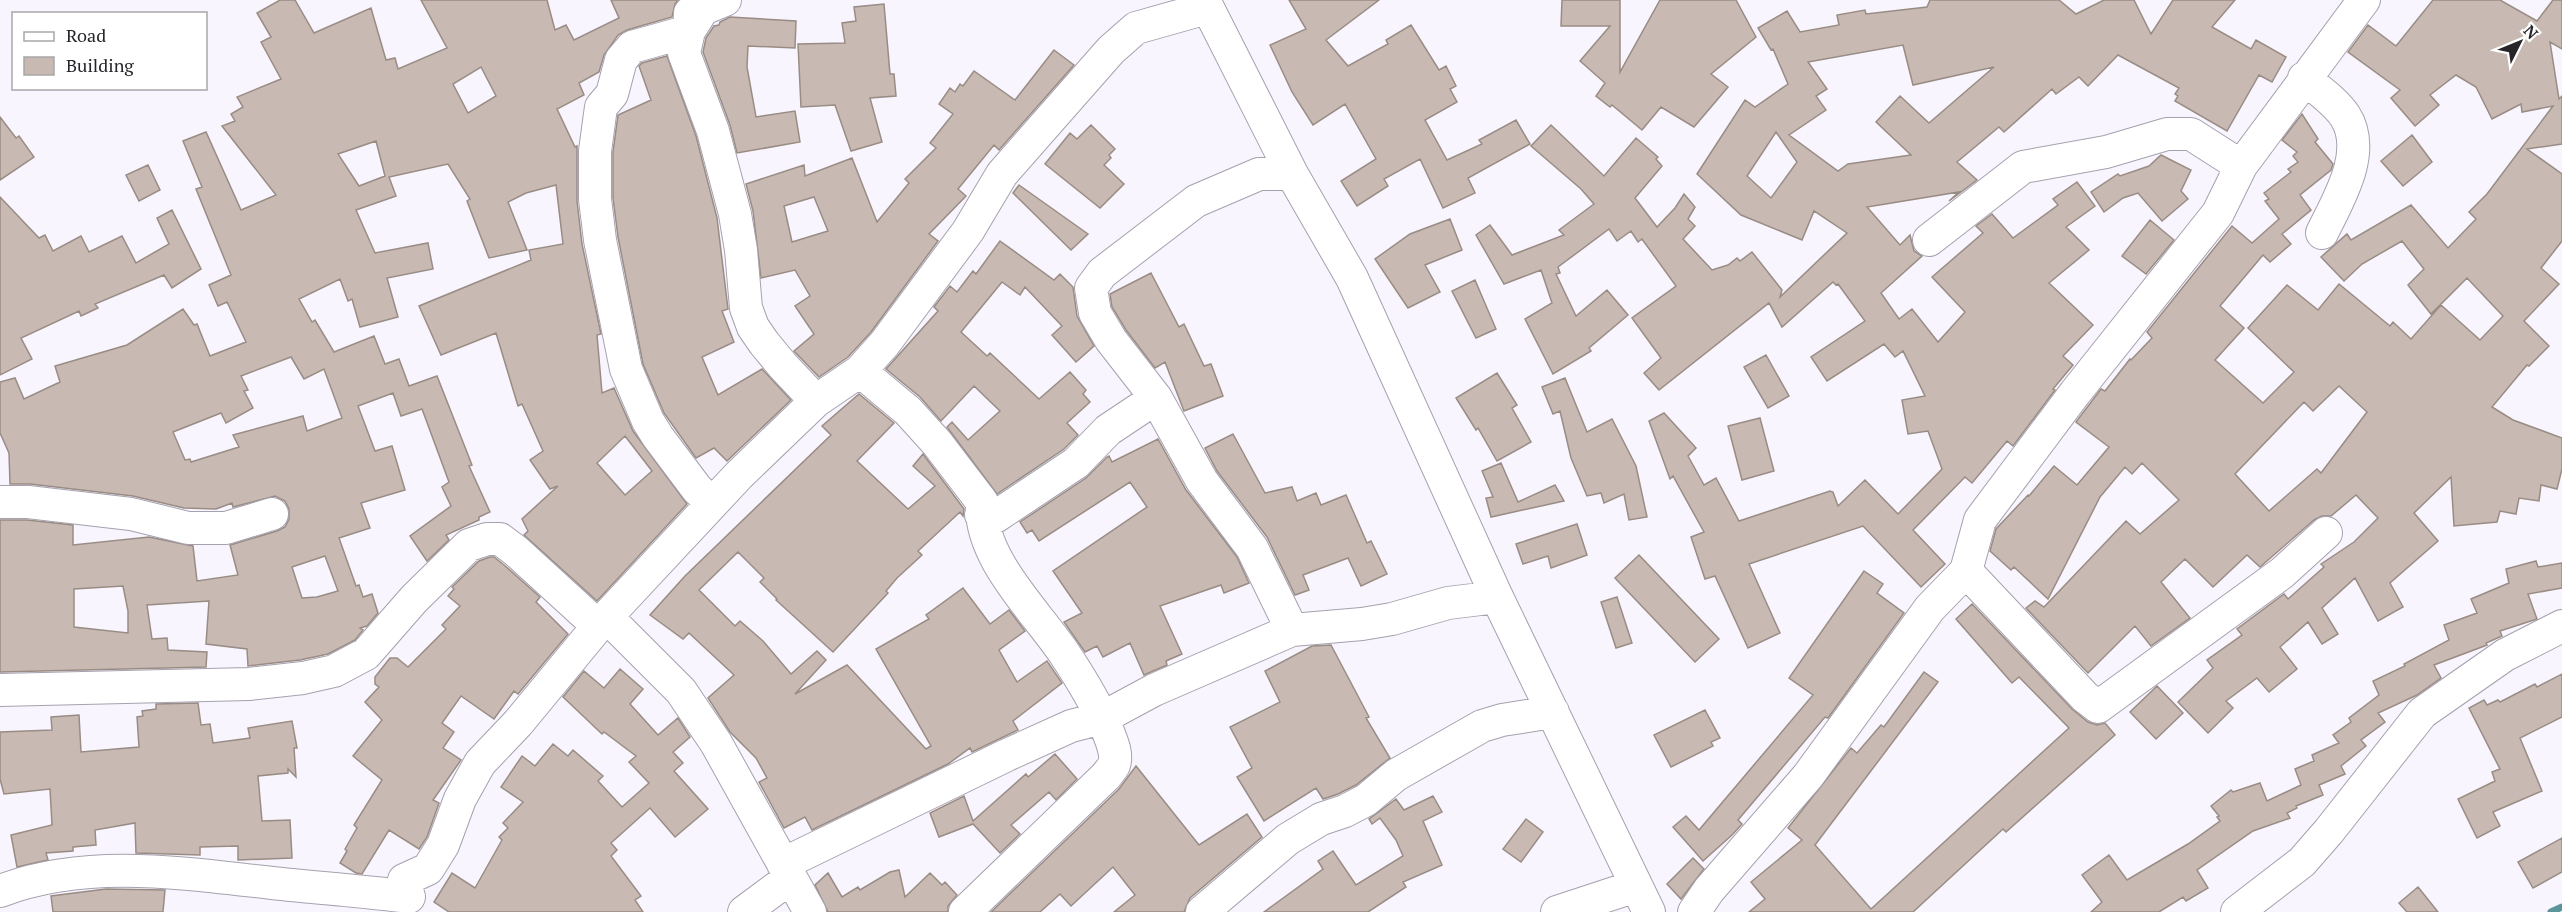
<svg xmlns="http://www.w3.org/2000/svg" width="2562" height="912" font-family="'PT Serif',serif">
  <style>
    .lines { fill: none; stroke-linecap: round; stroke-linejoin: round }
    .stream { stroke: #5b959a; stroke-width: 7 }
    .building { fill: #c8bab2; stroke: #998c84; stroke-width: 1.5; fill-rule: evenodd }
    .minor-casing { stroke: #a5a1ae; stroke-width: 34 }
    .minor { stroke: #fff; stroke-width: 32 }
  </style>
  <rect width="100%" height="100%" fill="#f8f5fe"/>
  <g class="lines">
    <path class="stream" d="M2551,912L2562,907"/>
  </g>
  <path class="building" d="M280,0H295L314,33L371,8L386,60L395,58L398,69L447,48L421,0H547L555,30L566,25L574,40L619,18L611,0H678L675,4L672,17L627,30L618,35L604,55L599,72L579,83L584,95L557,109L575,147L577,146V201L582,244L601,334L597,335L602,393L614,388L633,431L687,504L597,601L524,535L528,531L522,519L558,486L550,489L530,460L543,451L522,404L518,406L496,333L441,355L419,306L531,260L529,250L563,244L556,185L526,193L508,202L527,250L489,258L467,201L470,199L448,164L389,177L396,196L356,210L375,253L428,243L433,269L387,278L398,317L360,327L352,299L348,301L340,279L299,299L312,322L315,320L334,352L374,336L385,364L399,359L409,386L437,376L472,465L469,466L490,512L479,517V520L446,535L449,540L427,561L410,536L451,506L442,487L449,482L422,409L401,416L393,393L358,406L375,451L392,446L405,490L361,503L370,528L339,538L356,586L359,585L363,597L372,594L378,613L367,626L360,628L363,630L355,640L328,654L300,660L248,666L247,649L206,644L209,601L147,605L152,639L167,638L168,650L207,652L206,667L0,672V520H27L73,525V545L149,537L193,546L197,581L238,575L230,545L277,531L285,527L289,519V509L285,501L275,496L233,507L232,503L216,509L184,508L133,496L30,484H10L9,453L0,433V382L15,378L24,399L60,382L55,366L127,345L183,309L194,325L197,324L210,356L246,342L227,302L218,306L209,285L231,275L196,189L202,187L183,141L206,132L241,210L276,195L222,126L235,121L231,114L243,107L237,97L281,79L261,42L271,37L257,13ZM481,67L496,96L468,113L453,84ZM376,141L385,176L359,186L338,154ZM291,357L304,379L324,369L342,418L307,431L303,416L233,435L239,447L191,462L190,459L185,460L173,432L221,413L226,423L253,408L244,391L248,390L241,376ZM625,436L652,471L625,495L597,463ZM325,556L338,591L317,597L302,598L292,567ZM123,586L128,611V633L74,627V589Z
    M1289,0H1379L1326,40L1348,66L1388,44L1386,40L1411,25L1439,70L1446,66L1456,86L1450,89L1457,102L1425,120L1447,160L1482,144L1479,140L1516,120L1530,144L1468,178L1475,193L1443,208L1420,159L1384,179L1388,186L1357,206L1341,181L1376,159L1345,104L1313,125L1292,92L1270,45L1306,29Z
    M1562,0H1620V72L1660,0H1736L1756,37L1711,74L1728,87L1694,127L1661,107L1642,130L1612,105L1610,107L1596,96L1605,83L1580,61L1610,26H1561Z
    M1930,0H2059L2076,14L2104,0H2134L2151,34L2173,0H2235L2212,27L2251,49L2256,40L2286,57L2272,82L2259,75L2227,131L2175,101L2178,96L2175,94L2179,88L2118,55L2088,86L2079,77L2056,94L2052,89L2004,132L1999,127L1957,162L1977,180L1949,201L1959,192L1867,207L1900,245L1910,235L1914,251L1922,256L1881,293L1899,319L1912,309L1938,342L1965,312L1932,277L1983,233L1976,226L1992,214L2013,238L2058,205L2053,199L2077,182L2095,206L2066,227L2089,250L2049,283L2093,325L2063,356L2073,365L2053,389L2055,390L2013,446L2007,441L1972,483L1965,477L1913,530L1945,564L1921,587L1863,526L1749,564L1780,633L1748,648L1715,576L1705,579L1691,537L1704,532L1673,476L1670,479L1649,421L1664,413L1696,448L1688,456L1704,485L1716,478L1739,521L1830,491L1833,492L1838,506L1865,480L1898,514L1942,469L1928,431L1908,434L1902,400L1925,396L1903,351L1895,357L1884,344L1827,381L1811,357L1865,321L1838,284L1836,285L1833,282L1782,327L1769,303L1659,390L1644,373L1661,358L1632,318L1676,286L1642,239L1638,242L1631,231L1617,241L1609,229L1558,267L1560,273L1556,274L1576,316L1607,290L1628,315L1589,348L1591,351L1553,374L1525,319L1552,303L1541,270L1504,284L1476,235L1490,225L1512,255L1564,235L1559,230L1594,204L1581,189L1531,146L1551,125L1604,176L1636,138L1658,157L1656,159L1662,166L1635,198L1657,227L1675,208L1684,194L1695,207L1688,219L1695,226L1683,239L1712,270L1728,265L1737,258L1740,261L1752,252L1782,290L1780,297L1847,233L1814,211L1802,240L1741,215L1697,174L1745,100L1755,107L1788,84L1773,49L1771,50L1758,28L1787,11L1800,32L1839,25L1837,15L1865,10L1866,14L1927,7ZM1903,45L1913,85L1994,67L1929,123L1900,96L1876,122L1911,155L1848,164L1838,171L1789,135L1826,110L1816,96L1827,89L1808,62ZM1776,132L1797,162L1771,198L1747,176Z
    M2433,0H2500L2537,21L2553,0H2562V49L2550,42L2559,99L2562,96V144L2527,149L2562,174V241L2541,268L2559,284L2524,321L2549,346L2529,366L2527,365L2492,407L2513,420L2562,438V469L2557,489L2541,485L2539,501L2519,498L2516,514L2500,511L2497,522L2454,526L2451,477L2414,513L2438,541L2390,583L2403,607L2378,621L2355,578L2322,608L2338,634L2322,644L2308,622L2280,647L2297,669L2269,692L2257,678L2226,701L2233,708L2208,733L2178,702L2213,668L2207,660L2242,635L2237,629L2284,594L2288,599L2324,567L2321,564L2354,542L2378,518L2356,495L2331,516H2322L2314,520L2260,567L2247,555L2213,587L2185,559L2161,582L2190,618L2151,646L2135,626L2088,673L2026,608L2035,601L2044,607L2126,521L2140,534L2179,500L2142,463L2132,474L2125,467L2100,497L2048,599L2014,567L2011,570L1990,551L1996,529L2028,495L2029,496L2054,466L2077,485L2109,447L2076,422L2101,389L2105,391L2130,359L2131,360L2152,338L2147,332L2232,226L2252,243L2279,219L2265,201L2269,199L2264,193L2291,172L2288,169L2298,162L2293,156L2297,152L2282,140L2302,114L2318,139L2315,142L2333,164L2331,170L2300,195L2311,210L2282,234L2291,244L2270,262L2263,255L2220,306L2244,328L2215,360L2263,403L2294,372L2248,328L2287,285L2318,310L2339,284L2390,326L2393,322L2411,339L2441,305L2480,340L2503,316L2467,278L2431,314L2408,285L2424,269L2402,241L2362,264L2344,281L2321,257L2347,234L2351,240L2411,205L2448,248L2476,219L2469,212L2487,194L2553,106L2522,112L2521,104L2492,119L2476,87L2456,75L2430,95L2439,105L2415,126L2391,98L2400,90L2348,52L2368,25L2396,46ZM2339,386L2367,412L2321,473L2317,469L2269,511L2235,474L2304,402L2313,411Z
    M884,4L890,74H894L896,96L870,98L882,142L851,151L835,105L801,107L798,44L845,43L842,23L856,21L854,7Z
    M730,17L796,21L795,48L748,46L747,67L756,117L795,111L800,142L737,153L730,125L703,52L706,38L714,26L719,25L720,22Z
    M1054,50L1074,65L999,150L994,145L958,189L966,196L929,234L938,241L871,332L848,357L819,377L794,351L814,334L795,306L810,296L795,270L761,278L753,211L746,184L804,165L805,176L852,158L877,222L909,183L905,179L936,148L930,143L953,114L939,104L950,88L955,92L960,84L963,86L974,71L1015,100ZM814,197L828,231L792,242L784,206Z
    M667,56L696,136L717,218L728,309L722,311L734,342L702,357L718,395L762,369L791,400L727,461L714,448L696,458L664,413L643,364L618,237L613,198V152L618,115L651,100L639,66L642,63Z
    M0,117L16,138L19,136L34,157L0,180Z
    M1091,125L1115,149L1109,155L1111,158L1104,165L1124,184L1100,208L1045,164L1070,133L1077,139Z
    M2412,135L2432,162L2403,186L2381,161Z
    M2161,155L2191,170L2181,191L2188,199L2162,221L2138,193L2123,198L2104,212L2091,192L2118,174L2120,176L2149,166Z
    M148,165L160,190L139,201L126,175Z
    M1019,185L1088,234L1071,250L1013,193Z
    M0,197L39,238L45,235L53,251L81,236L89,252L122,236L136,263L169,244L157,218L172,210L201,269L172,288L164,275L95,304L98,308L81,316L79,311L21,338L32,359L0,375Z
    M1450,219L1462,250L1425,265L1440,292L1408,308L1375,259L1410,234Z
    M2150,220L2174,240L2146,274L2122,256Z
    M1000,241L1054,280L1060,274L1073,287L1077,316L1094,346L1076,362L1052,335L1062,326L1025,287L1020,295L1002,282L961,332L987,356L990,353L1039,399L1070,372L1086,390L1083,394L1090,402L1067,423L1078,435L1064,449L997,494L947,427L952,422L968,440L1000,411L974,386L941,421L920,397L886,369L938,311L934,307L950,286L957,292L973,271L976,274Z
    M1151,273L1179,327L1184,324L1204,366L1211,364L1223,396L1184,411L1165,362L1155,368L1126,330L1112,307L1110,294Z
    M1475,280L1496,329L1476,338L1452,291Z
    M1766,355L1789,396L1768,408L1744,367Z
    M1497,373L1517,405L1512,408L1531,442L1497,461L1478,428L1476,430L1456,398Z
    M1565,378L1587,432L1612,419L1636,466L1647,517L1629,520L1624,494L1604,503L1601,493L1587,496L1571,458L1560,411L1553,414L1542,387Z
    M859,394L894,423L857,461L908,509L935,486L913,466L923,454L964,509L963,516L960,512L918,551L922,555L897,578L886,591L888,593L833,652L776,600L777,599L760,582L764,578L738,552L699,590L735,626L740,621L763,641L791,674L817,651L826,660L795,694L847,665L926,749L931,746L876,649L929,619L926,615L963,588L990,624L1009,610L1025,631L999,650L1017,682L1047,661L1062,683L1013,721L1018,730L972,752L970,748L948,764L812,830L805,817L784,828L759,782L767,778L756,758L730,732L708,698L734,675L689,633L683,639L650,615L685,576L831,435L822,426Z
    M1760,418L1774,471L1742,480L1728,426Z
    M1233,434L1265,493L1292,487L1297,501L1316,493L1321,505L1346,495L1367,543L1371,541L1387,574L1361,586L1348,558L1303,575L1309,590L1295,595L1267,537L1217,471L1205,448Z
    M1158,439L1186,490L1237,557L1249,583L1224,593L1221,585L1160,606L1182,654L1166,661L1167,665L1144,675L1130,643L1103,657L1097,646L1085,652L1064,622L1082,613L1053,571L1147,507L1130,482L1039,541L1032,530L1027,533L1020,522L1086,478L1107,457L1109,456L1112,462Z
    M1501,463L1518,502L1555,485L1564,501L1491,517L1486,498L1493,497L1482,471Z
    M1577,524L1587,555L1551,568L1548,556L1523,564L1516,544Z
    M1639,555L1719,639L1695,662L1615,578Z
    M490,557H494L504,565L540,597L536,602L568,634L518,694L514,691L494,719L461,696L442,723L454,732L443,748L461,760L433,800L439,803L427,837L419,849L389,830L362,874L356,873L340,863L347,851L345,849L357,828L354,825L382,780L353,756L382,720L365,702L379,687L375,684V677L390,658H397L408,667L446,629L442,625L460,606L448,596L454,589L452,587L479,561Z
    M2536,561L2538,567L2562,563V588L2528,594L2537,619L2500,631L2502,636L2486,643L2487,645L2434,665L2441,678L2417,695L2378,713L2385,722L2361,740L2366,746L2341,766L2345,774L2319,785L2323,795L2296,806L2297,808L2287,813L2290,818L2253,831L2197,870L2208,888L2186,901L2183,897L2159,912H2091L2102,902L2082,875L2109,855L2127,880L2188,844L2220,821L2217,817L2219,816L2211,806L2231,790L2233,792L2260,783L2267,801L2301,785L2295,769L2314,761L2312,755L2339,743L2333,735L2351,722L2349,718L2379,695L2373,681L2405,666L2404,664L2449,640L2444,625L2477,613L2471,599L2509,583L2506,569Z
    M1864,571L1883,584L1877,593L1904,613L1828,718L1825,717L1738,820L1742,824L1732,835L1703,861L1673,827L1686,816L1699,830L1813,695L1789,678Z
    M1617,597L1632,643L1616,648L1601,602Z
    M1972,604L2072,709L2088,722L2097,725L2105,723L2115,735L2006,832L2003,829L1913,912H1749L1765,899L1751,882L1802,840L1788,828L1851,748L1857,753L1881,725L1884,727L1924,672L1938,682L1815,845L1871,909L2069,728L2019,677L2012,683L1956,619Z
    M1331,645L1369,717L1366,718L1390,758L1356,785L1338,794L1323,799L1316,788L1264,821L1237,777L1252,768L1230,727L1280,702L1265,671L1312,646Z
    M620,669L643,689L630,704L658,735L678,718L690,737L673,752L683,763L674,771L708,809L675,837L650,808L611,843L617,850L611,856L641,896L635,900L643,912H449L434,902L452,873L475,888L502,840L499,837L508,828L503,823L523,802L501,787L522,756L535,766L553,744L568,756L573,750L603,776L598,781L622,807L649,783L629,762L636,756L604,732L602,734L563,697L584,671L604,688Z
    M2562,674V717L2520,738L2542,791L2493,812L2500,826L2477,838L2458,799L2495,781L2492,772L2500,769L2469,708L2484,700L2487,705L2498,700L2500,702L2535,684L2537,687Z
    M2157,686L2183,713L2156,739L2130,712Z
    M198,703L201,725L210,724L213,743L250,738L248,728L292,721L297,748H294L296,777L288,769V773L258,776L262,821L290,820L292,858L238,860V846L200,847V855L136,853L135,823L95,830L96,845L73,847V851L46,853L48,860L17,867L11,835L52,825L50,789L4,794L0,779V732L52,730L51,717L79,715L81,752L139,747L137,717L143,716L142,711L156,709V704Z
    M1705,710L1720,738L1711,742L1713,746L1671,767L1654,735Z
    M1055,754L1077,779L1056,800L1049,792L1011,825L1020,834L1000,853L973,824L939,837L930,813L964,796L973,821L1026,774L1028,777Z
    M1136,766L1199,845L1247,814L1262,837L1190,898L1184,912H1114L1135,895L1113,867L1071,906L1060,894L1040,912H991L1119,789Z
    M1433,796L1442,812L1423,821L1442,865L1403,882L1406,887L1368,912H1264L1323,869L1318,861L1333,851L1356,885L1403,856L1396,840L1380,818L1372,824L1369,819L1396,799L1404,810Z
    M1526,819L1543,832L1521,862L1503,849Z
    M2562,838V872L2533,888L2518,862Z
    M1693,858L1704,869L1681,899L1667,884Z
    M899,870L905,897L930,873L942,885L945,882L957,895L948,906V912H828L815,885L828,873L842,897L858,887L860,890L890,872Z
    M2418,887L2438,912H2407L2399,903Z
    M106,889L165,890L163,912H53L51,896Z"/>
  <g class="lines">
    <g class="minor-casing">
      <path id="minor" d="M1204,0L1292,174L1352,278L1497,597L1649,912
        M690,13L689,31L684,53L713,131L735,214L741,250L746,308L753,327L764,343L783,366L816,401
        M2304,78C2317,89 2335,101 2345,116C2368,152 2338,200 2322,233
        M1929,240L2023,167L2106,152L2167,134H2191L2241,166
        M860,371L908,411L937,443L982,502C978,557 1035,610 1064,653C1080,677 1096,703 1107,729C1111,740 1118,753 1114,765C1112,769 1108,773 1106,776L965,912
        M0,502H28L131,514L188,528H226L272,514
        M712,503L697,489L658,437L648,421L626,369L600,240L595,199V151L601,107L612,94L621,60L632,47L689,31L703,9L725,0
        M981,515L995,517L1076,463L1108,430L1156,398
        M1966,571L2085,697L2098,707L2282,573L2326,533
        M607,617L681,691L716,743L810,912
        M1292,630L1252,548L1202,481L1156,398L1111,340L1095,313L1091,288L1102,273L1196,201L1259,174H1292
        M0,690L249,684L303,678L334,671L366,654L414,599L469,545L487,539H500L516,551L598,626
        M783,864L1007,755L1071,726L1102,718L1154,690L1292,630L1362,624L1392,619L1448,603L1497,597
        M0,891C87,858 182,873 272,883C318,888 364,891 409,897L404,880L428,869L443,845L460,799L480,763L518,723L598,626L739,475L816,401L860,371L885,343L968,231L1002,174L1111,50L1136,28L1207,8
        M744,912L790,878
        M1202,912L1288,839L1321,819L1345,811L1366,800L1396,775L1461,738L1482,726L1502,720L1553,712
        M1557,912L1636,886
        M1694,912L1709,890L1808,776L1930,608L1966,571L1980,520L2075,393L2218,213L2241,166L2364,0
        M2237,912L2302,862L2329,831L2422,713L2505,655L2562,626"/>
    </g>
    <use href="#minor" class="minor"/>
  </g>
  <rect x="12" y="12" width="195" height="78" fill="#ffffff" stroke="#a8a7a9" stroke-width="1.5"/>
  <rect x="24" y="32" width="30" height="9" fill="#ffffff" stroke="#a8a7a9" stroke-width="1.5"/>
  <text x="66" y="42" font-size="18" fill="#262429">Road</text>
  <rect x="24" y="57" width="30" height="18" fill="#c8bab2" stroke="#a8a7a9" stroke-width="1.5"/>
  <text x="66" y="72" font-size="18" fill="#262429">Building</text>
  <g transform="translate(2520 42) rotate(47)" stroke="#ffffff" stroke-width="4.5" paint-order="stroke">
  <path d="M0-4.5L10 22L0 15L-10 22Z" fill="#262429"/>
  <text y="-9" font-size="16" font-weight="bold" text-anchor="middle" fill="#262429">N</text>
  </g>
</svg>
